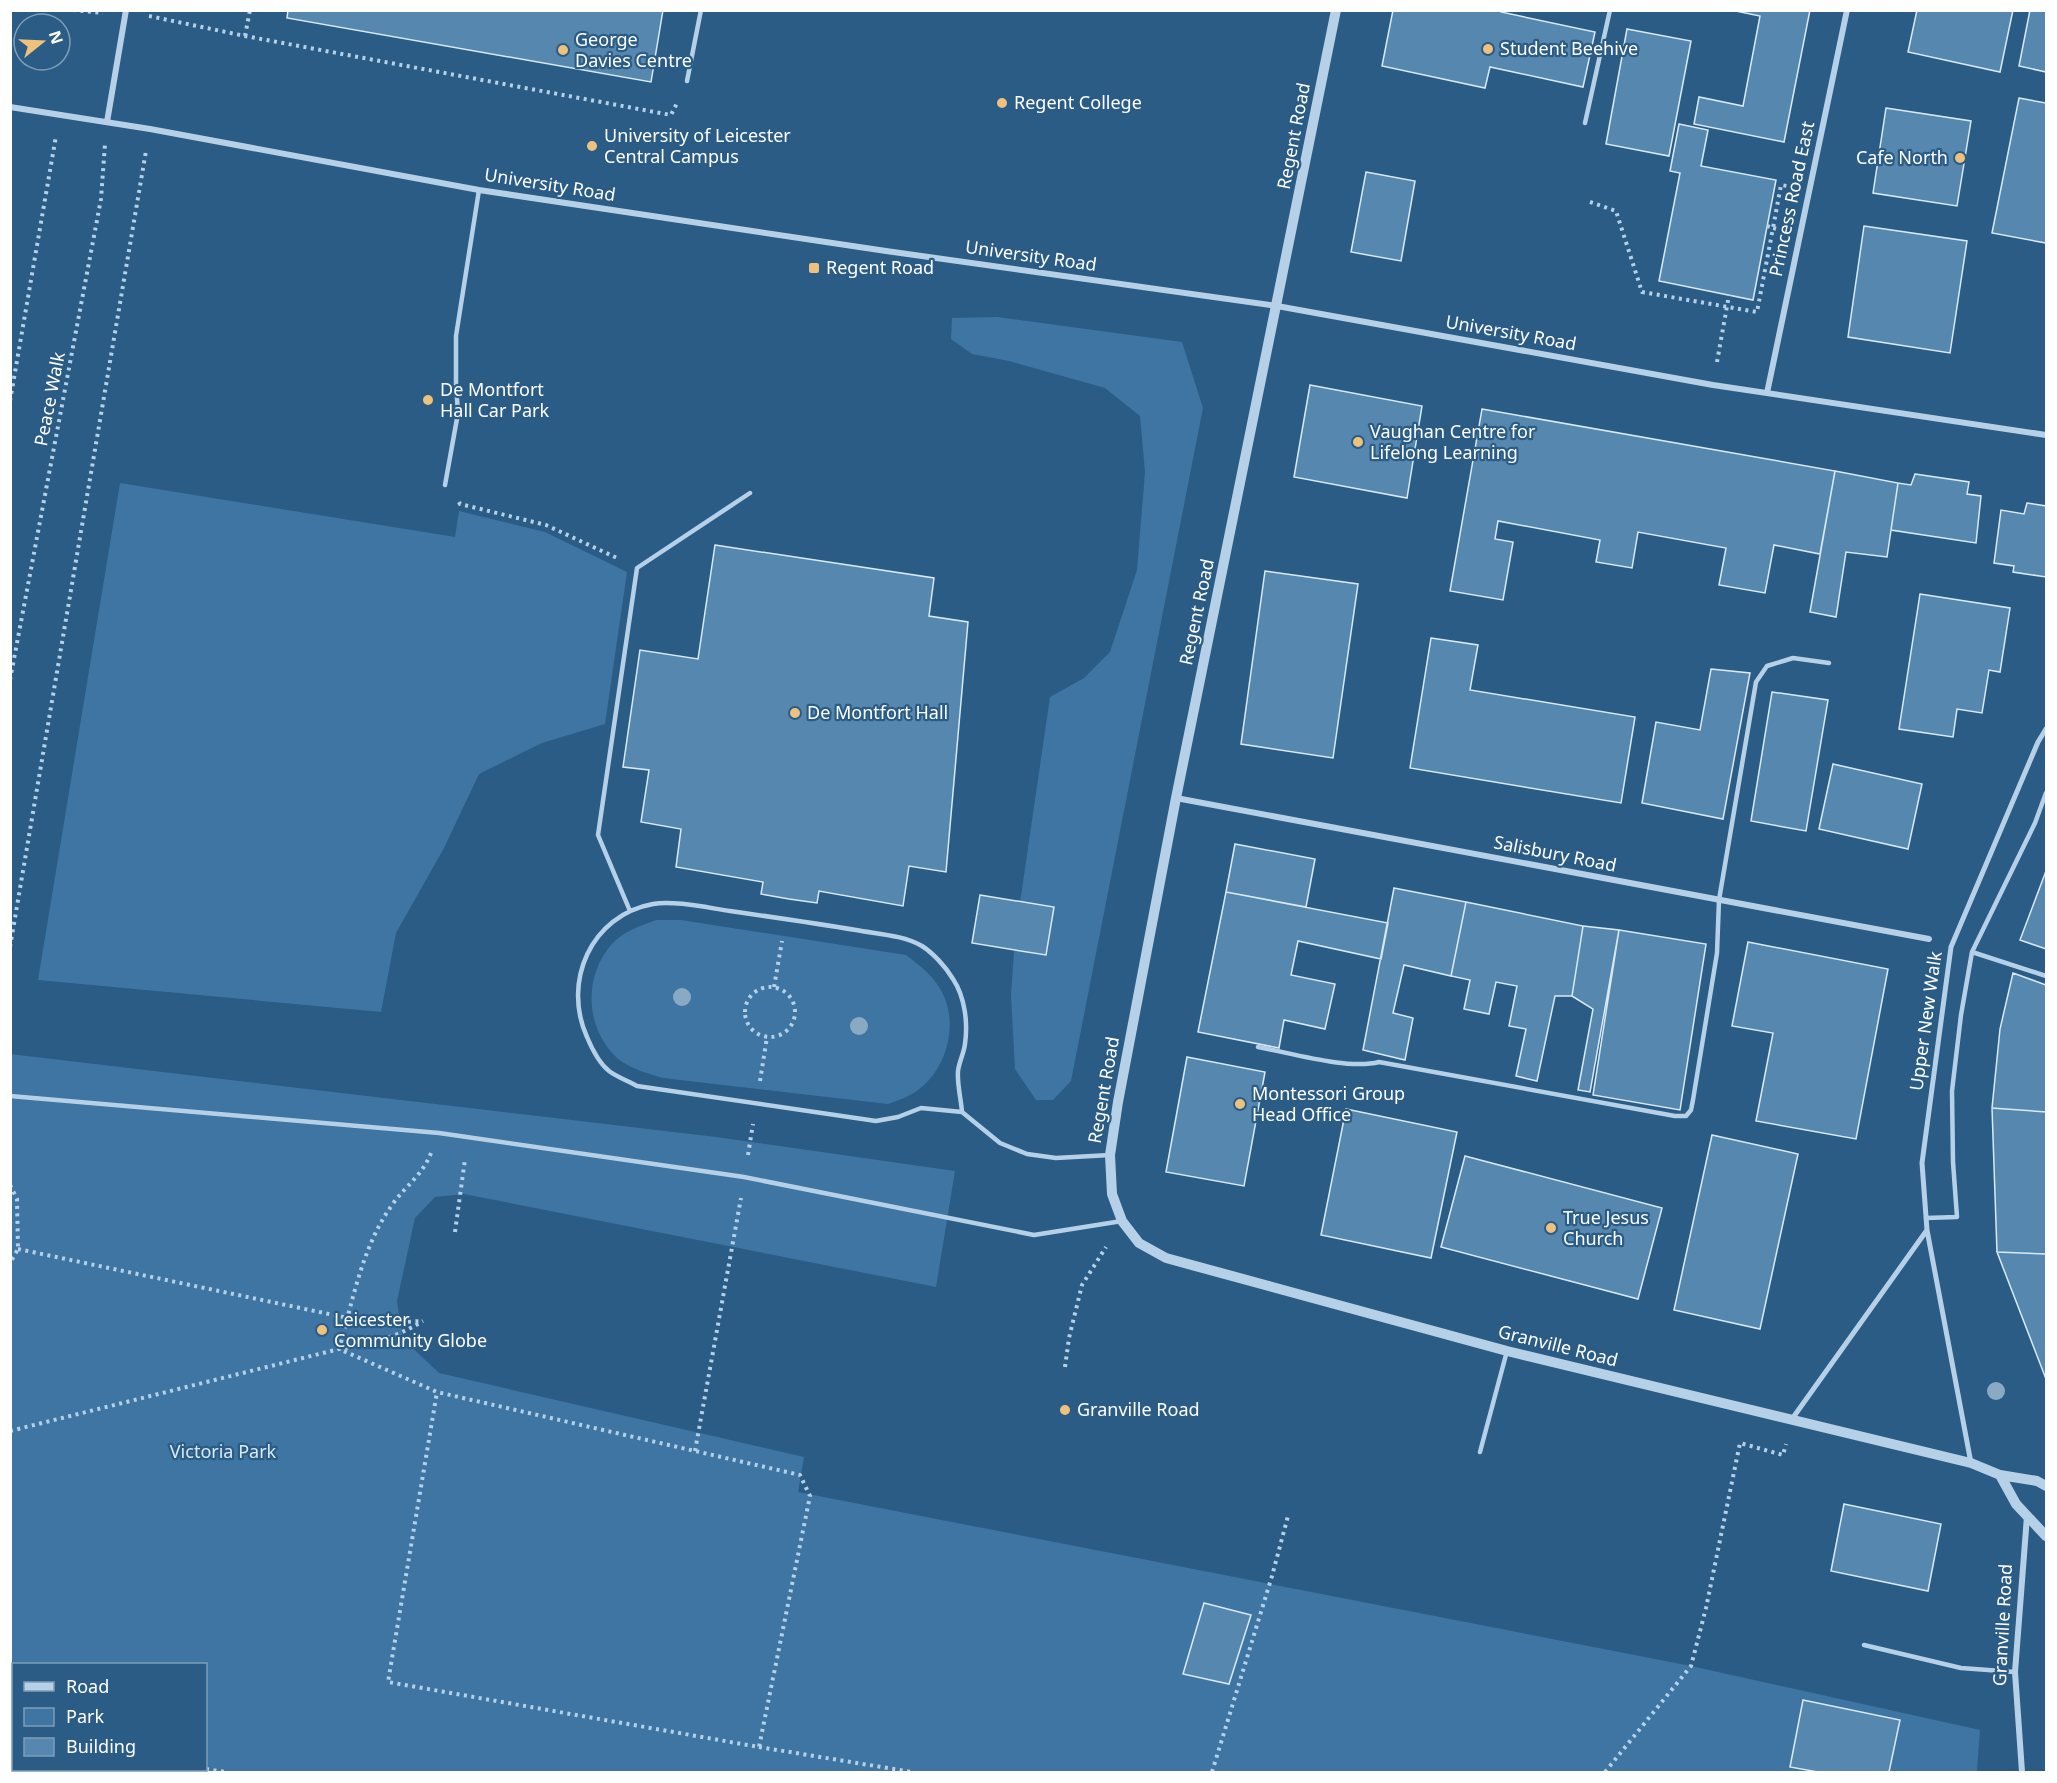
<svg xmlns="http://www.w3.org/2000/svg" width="2057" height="1783" font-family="'Noto Sans',sans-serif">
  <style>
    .green { fill: #3f75a2; fill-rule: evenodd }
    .building { fill: #5687af; stroke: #d9e9f6; stroke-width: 1.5 }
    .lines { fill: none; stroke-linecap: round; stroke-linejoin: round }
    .path { stroke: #b6d1e7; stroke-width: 4; stroke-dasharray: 3 4.5; stroke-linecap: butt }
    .service { stroke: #b6d1e7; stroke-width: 4.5 }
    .pedestrian { stroke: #b6d1e7; stroke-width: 5 }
    .minor { stroke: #b6d1e7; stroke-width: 6 }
    .tertiary { stroke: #b6d1e7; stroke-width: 10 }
    .tree { fill: #8aaac4 }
    .poi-dot { fill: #eec27d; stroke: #2a5c86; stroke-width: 2 }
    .labels { text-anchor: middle; stroke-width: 4.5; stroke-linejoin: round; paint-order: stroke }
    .poi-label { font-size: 18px; fill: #fff; stroke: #2a5c86; text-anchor: start }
    .street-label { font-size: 18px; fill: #fff; stroke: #2a5c86 }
    .park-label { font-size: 18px; fill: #d9e9f6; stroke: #2a5c86 }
  </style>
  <rect width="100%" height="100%" fill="#2a5c86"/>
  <path class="green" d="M997,317L1182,342L1203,408L1071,1081L1053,1100H1036L1015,1069L1011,995L1015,937L1050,697L1084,678L1110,652L1137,570L1145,472L1140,416L1105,388L1009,361L972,354L951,339L952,318Z
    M120,483L455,537L459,511L545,532L627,572L605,724L542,743L479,774L444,848L396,933L381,1012L38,980Z
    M656,920H681L906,955C919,965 930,973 939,987C962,1022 946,1076 910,1095C903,1099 895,1101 888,1104L663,1078C647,1073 630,1069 617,1058C585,1028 583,976 612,944C624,931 640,926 656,920Z
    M10,1054L716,1137L955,1171L936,1287L464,1194L435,1197L415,1218L397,1301L403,1339L439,1373L804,1457L798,1492L1691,1666L1980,1730L1977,1770L1981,1772H11ZM14,1664H206V1770H14Z"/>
  <path class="building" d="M288,10H663L651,82L287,18Z
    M1393,10H1501V12L1595,32L1583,87L1490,67L1485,88L1382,66Z
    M1731,10H1810L1784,142L1694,124L1699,97L1743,106L1760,16Z
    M1917,10H2013L2000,72L1908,52Z
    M2030,10H2046V72L2019,66Z
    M1627,29L1691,41L1669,156L1606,144Z
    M2019,98L2046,103V243L1992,233Z
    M1886,108L1971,121L1957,206L1873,193Z
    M1679,124L1708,130L1701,166L1776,180L1753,300L1659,281L1680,173L1670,171Z
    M1366,172L1415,181L1401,261L1351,252Z
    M1864,226L1967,241L1950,353L1848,337Z
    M1310,385L1422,406L1407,498L1294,477Z
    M1482,409L1835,471L1820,554L1774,545L1765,593L1719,585L1726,548L1638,532L1632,568L1596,562L1600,540L1498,521L1495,539L1513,542L1503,600L1450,591Z
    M1835,471L1898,483L1887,557L1846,552L1836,617L1810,612Z
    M1915,474L1969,482L1967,494L1981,496L1976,543L1891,530L1898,483L1911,485Z
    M2027,503L2046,506V577L2013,572L2014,566L1994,563L2001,510L2024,514Z
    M715,545L934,578L929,616L968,622L946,872L909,866L903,906L819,891L817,903L789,899L761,894L763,882L676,867L681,829L641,822L649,770L623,767L640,650L698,659Z
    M1265,571L1358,584L1333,758L1241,744Z
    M1920,594L2010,608L2000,672L1989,670L1982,713L1957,709L1953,737L1899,729Z
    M1431,638L1478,645L1470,690L1635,717L1621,803L1410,768Z
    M1711,669L1750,673L1723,819L1642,803L1656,722L1700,730Z
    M1772,692L1828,700L1806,831L1751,821Z
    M1833,764L1922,784L1908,849L1819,829Z
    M1235,844L1315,859L1306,907L1226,892Z
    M2046,871V949L2020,940Z
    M1394,888L1466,902L1451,976L1404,965L1393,1013L1413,1018L1405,1060L1363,1050Z
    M1226,892L1388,923L1381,959L1298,941L1291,975L1335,984L1325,1029L1284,1020L1279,1048L1198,1032Z
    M980,895L1054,907L1046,955L972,943Z
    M1466,902L1583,926L1572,996H1555L1537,1081L1516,1076L1526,1029L1509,1026L1517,986L1496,982L1489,1014L1464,1009L1470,980L1451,976Z
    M1583,926L1619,930L1590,1092L1578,1090L1593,1009L1572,996Z
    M1619,930L1706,944L1680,1110L1593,1095Z
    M1748,942L1888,969L1856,1139L1756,1121L1773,1033L1732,1026Z
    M2013,973L2046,985V1112L1992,1108L2000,1029Z
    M1187,1057L1265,1072L1244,1186L1166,1172Z
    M1992,1108L2046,1112V1254L1997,1252Z
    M1346,1109L1457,1132L1431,1258L1321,1235Z
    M1712,1135L1798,1154L1760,1329L1674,1310Z
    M1465,1156L1662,1208L1638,1299L1441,1247Z
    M1997,1252L2046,1254V1379Z
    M1844,1504L1941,1524L1928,1591L1831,1571Z
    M1204,1603L1251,1615L1229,1684L1183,1674Z
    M1803,1700L1900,1720L1889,1772H1818L1790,1767Z"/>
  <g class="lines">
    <path class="path" d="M73,10L103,13
      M149,16L245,36L671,115L678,101
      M245,36L250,10
      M1590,202L1616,211L1642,292L1757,312L1773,228L1777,229
      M1767,226L1773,228L1781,185L1787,186
      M1717,362L1729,295
      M10,401L56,136
      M459,502L460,504L546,525L617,558
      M10,680L101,199L105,144
      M10,947L146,151
      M774,987L782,941
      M745 1012a25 25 0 1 1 50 0a25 25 0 1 1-50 0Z
      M760,1081L767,1037
      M431,1153C422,1176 405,1186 392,1205C362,1247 353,1300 339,1349L437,1392L800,1475L810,1496L759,1747L388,1682L437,1392
      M748,1155L753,1124
      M10,1185L17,1199L18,1249L10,1263
      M455,1232L465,1159
      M18,1249L348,1318L380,1323L422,1321
      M1065,1367L1069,1338L1082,1285L1106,1247
      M10,1431L339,1349C373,1343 393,1339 423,1321
      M695,1451L741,1198
      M10,1733L14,1734
      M759,1747L912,1772
      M206,1769L225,1772
      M1212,1772L1272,1576L1288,1516
      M1605,1772L1691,1666L1706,1608L1740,1443L1783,1455L1786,1444"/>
    <path class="service" d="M687,81L701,10
      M1585,123L1610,10
      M445,485L458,413L456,384V336L479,190
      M630,911L598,835L637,568L750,493
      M1972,952L2046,976
      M1258,1047C1291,1053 1348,1070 1379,1062L1675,1116H1686L1691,1110L1693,1100L1717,953L1719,900L1756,682L1767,666L1793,658L1829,663
      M10,1096L439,1133L744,1177L1034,1235L1122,1221
      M962,1112C961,1099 957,1084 958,1071C959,1062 964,1053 965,1044C968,1023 965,997 953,979C946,967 933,953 922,946C903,935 877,934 856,930C814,923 772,917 730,911C709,908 673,900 653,904C591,915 562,982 587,1037C592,1049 599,1063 609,1071C617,1077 628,1081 637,1086L876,1121L898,1117L921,1108L962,1112L1000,1143L1027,1154L1056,1158L1110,1155
      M1926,1218L1957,1217L1953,1162L1952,1091L1961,1015L1972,952L2035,823L2046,793
      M1480,1452L1507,1351
      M1864,1645L1961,1668L2015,1672"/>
    <path class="pedestrian" d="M1792,1419L1927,1230
      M1971,1463L1927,1230L1922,1163L1951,947L2038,742L2046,729"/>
    <path class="minor" d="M10,107L150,129L479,190L886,251L1277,306L1713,385L2046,435
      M107,122L126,10
      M1767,393L1847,10
      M1176,798L1929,939
      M2022,1772L2015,1672L2027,1516"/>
    <path class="tertiary" d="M1336,10L1176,798L1118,1102L1110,1155L1112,1194L1122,1221L1139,1243L1166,1258L1507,1351L1971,1463L2000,1475L2037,1481L2046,1486
      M2000,1475L2016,1504L2046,1536"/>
  </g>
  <g class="tree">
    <circle cx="682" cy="997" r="9"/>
    <circle cx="859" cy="1026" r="9"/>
    <circle cx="1996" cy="1391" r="9"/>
  </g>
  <g class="poi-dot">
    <circle cx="1488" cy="49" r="6"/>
    <circle cx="563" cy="50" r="6"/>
    <circle cx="1002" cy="103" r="6"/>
    <circle cx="592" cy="146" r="6"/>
    <circle cx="1960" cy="158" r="6"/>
    <rect x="808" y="262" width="12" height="12" rx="3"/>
    <circle cx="428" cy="400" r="6"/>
    <circle cx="1358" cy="442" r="6"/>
    <circle cx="795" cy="713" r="6"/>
    <circle cx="1240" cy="1104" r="6"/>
    <circle cx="1551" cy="1228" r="6"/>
    <circle cx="322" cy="1330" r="6"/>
    <circle cx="1065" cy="1410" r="6"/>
  </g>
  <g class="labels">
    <g class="poi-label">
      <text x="575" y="46">George<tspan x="575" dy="21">Davies Centre</tspan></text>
      <text x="1500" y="55">Student Beehive</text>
      <text x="1014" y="109">Regent College</text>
      <text x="604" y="142">University of Leicester<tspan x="604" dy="21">Central Campus</tspan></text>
      <text x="1948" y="164" text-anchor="end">Cafe North</text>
      <text x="826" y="274">Regent Road</text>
      <text x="440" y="396">De Montfort<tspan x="440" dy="21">Hall Car Park</tspan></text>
      <text x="1370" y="438">Vaughan Centre for<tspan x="1370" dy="21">Lifelong Learning</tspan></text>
      <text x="807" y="719">De Montfort Hall</text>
      <text x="1252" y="1100">Montessori Group<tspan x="1252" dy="21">Head Office</tspan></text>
      <text x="1563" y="1224">True Jesus<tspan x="1563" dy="21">Church</tspan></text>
      <text x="334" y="1326">Leicester<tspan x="334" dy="21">Community Globe</tspan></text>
      <text x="1077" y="1416">Granville Road</text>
    </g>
    <g class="street-label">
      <text transform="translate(1294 136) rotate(-79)" y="6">Regent Road</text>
      <text transform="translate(550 185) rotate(9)" y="6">University Road</text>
      <text transform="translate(1792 199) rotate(-78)" y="6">Princess Road East</text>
      <text transform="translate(1031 256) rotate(8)" y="6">University Road</text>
      <text transform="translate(1511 333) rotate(10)" y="6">University Road</text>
      <text transform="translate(50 399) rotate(-79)" y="6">Peace Walk</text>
      <text transform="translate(1197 612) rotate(-78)" y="6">Regent Road</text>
      <text transform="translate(1555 854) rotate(11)" y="6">Salisbury Road</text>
      <text transform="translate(1926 1021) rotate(-82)" y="6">Upper New Walk</text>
      <text transform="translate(1104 1090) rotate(-80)" y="6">Regent Road</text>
      <text transform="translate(1558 1346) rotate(14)" y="6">Granville Road</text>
      <text transform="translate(2003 1625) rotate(-87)" y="6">Granville Road</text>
    </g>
    <g class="park-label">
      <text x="223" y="1458">Victoria Park</text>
    </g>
  </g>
  <rect width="2057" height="1783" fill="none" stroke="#ffffff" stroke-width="24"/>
  <rect x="12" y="1663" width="195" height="108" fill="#2a5c86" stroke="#7f9db6" stroke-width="1.5"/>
  <rect x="24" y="1682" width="30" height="9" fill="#b6d1e7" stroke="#7f9db6" stroke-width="1.5"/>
  <text x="66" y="1693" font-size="18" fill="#ffffff">Road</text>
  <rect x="24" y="1708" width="30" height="18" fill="#3f75a2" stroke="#7f9db6" stroke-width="1.5"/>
  <text x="66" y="1723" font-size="18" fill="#ffffff">Park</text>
  <rect x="24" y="1738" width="30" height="18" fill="#5687af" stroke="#7f9db6" stroke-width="1.5"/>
  <text x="66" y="1753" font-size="18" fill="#ffffff">Building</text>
  <g transform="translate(42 42) rotate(72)"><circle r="28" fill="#2a5c86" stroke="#7f9db6" stroke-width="1.5"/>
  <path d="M0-4.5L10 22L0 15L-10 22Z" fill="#eec27d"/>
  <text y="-9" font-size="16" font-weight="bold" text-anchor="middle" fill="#ffffff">N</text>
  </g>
</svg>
